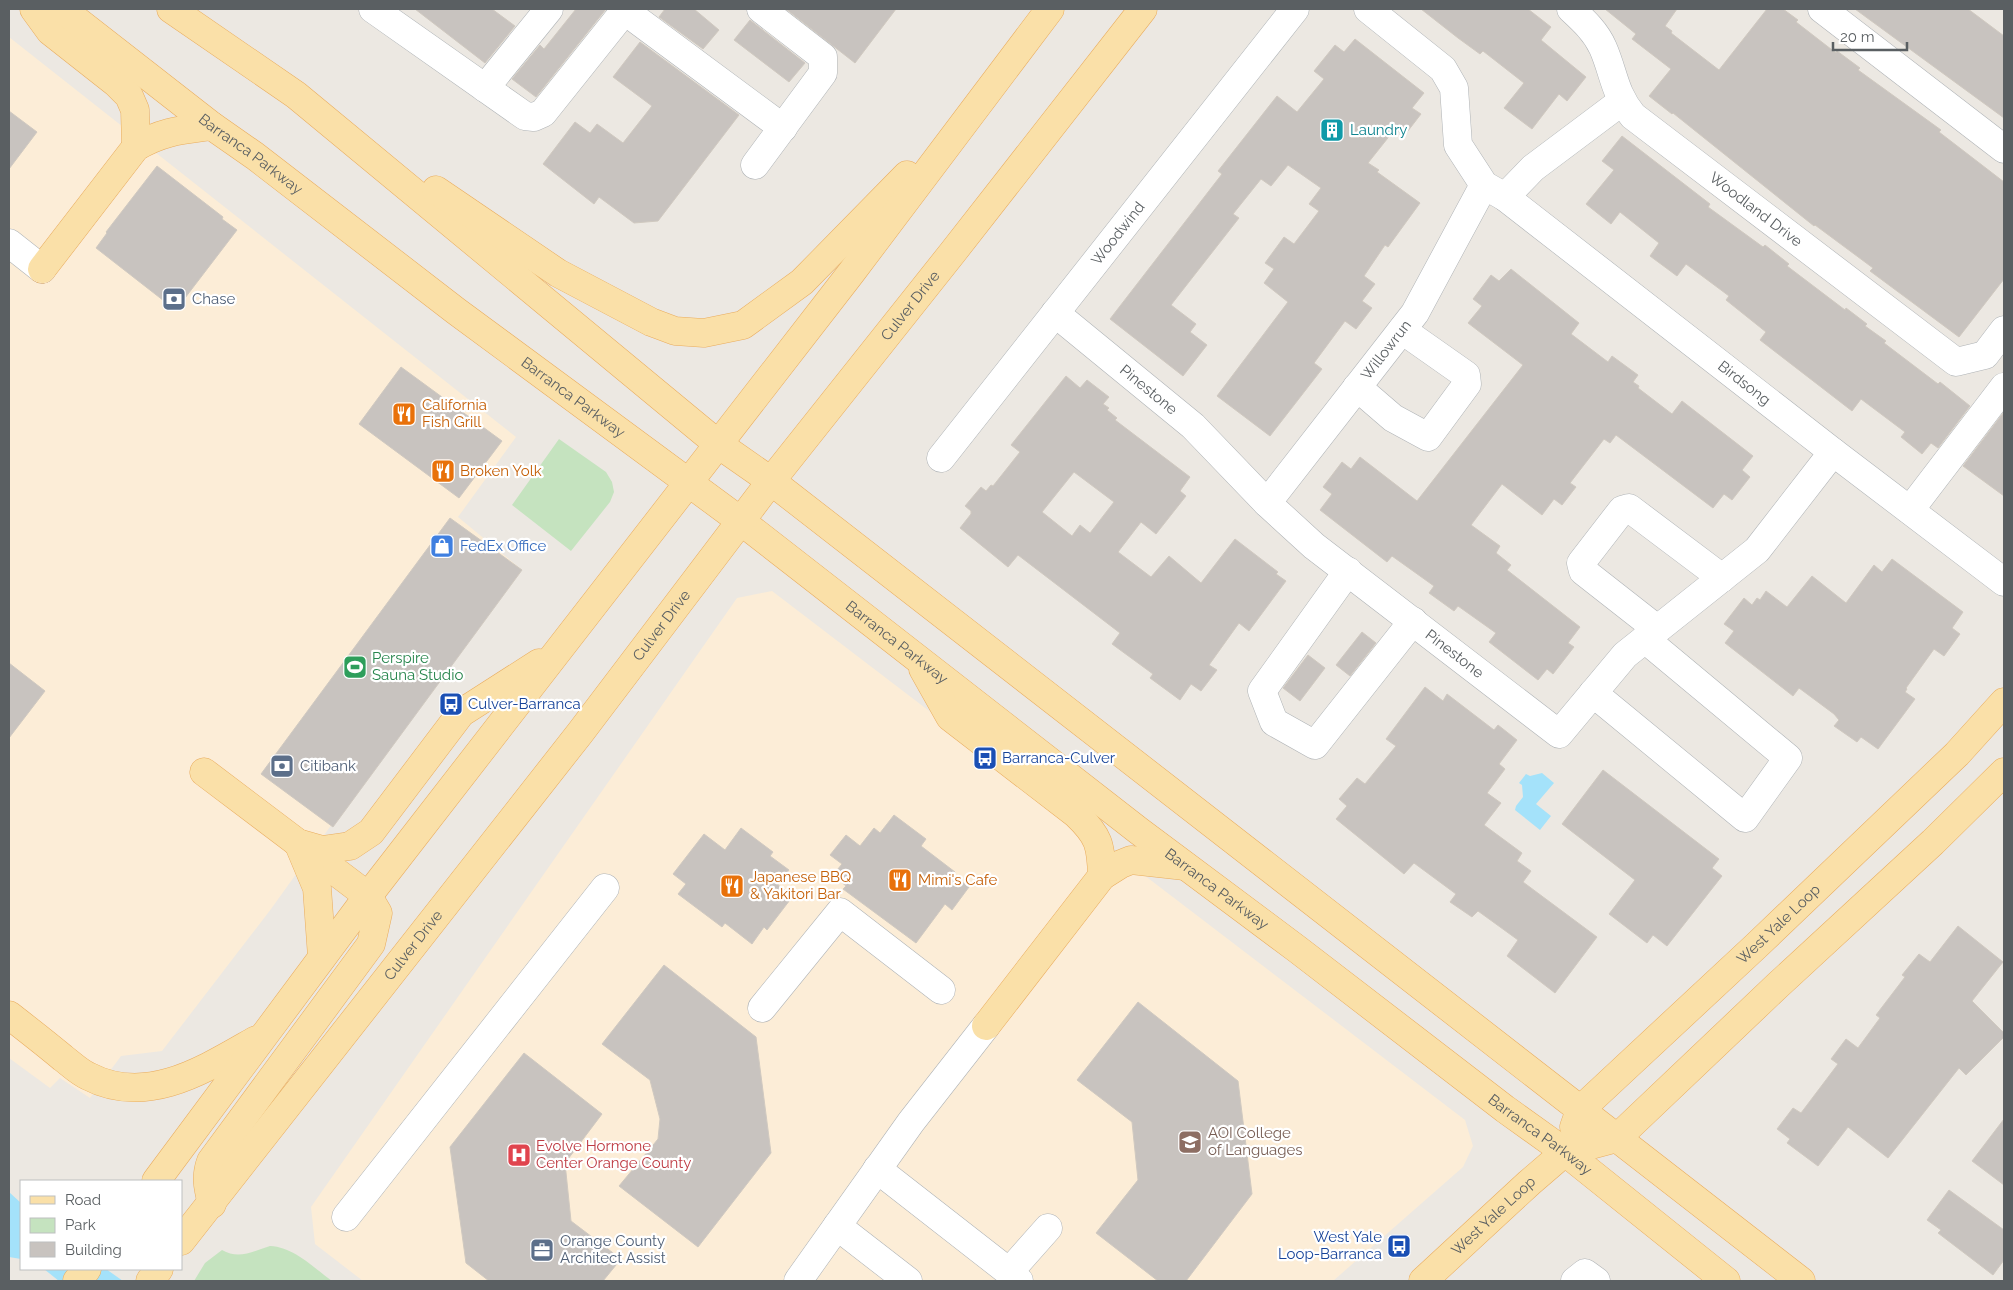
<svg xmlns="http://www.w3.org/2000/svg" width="2013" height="1290" font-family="Raleway,sans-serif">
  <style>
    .commercial { fill: #fcedd7 }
    .green { fill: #c5e3bf }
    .water { fill: #a4e2fa }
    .building { fill: #c8c3bf; stroke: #d0c9c0; fill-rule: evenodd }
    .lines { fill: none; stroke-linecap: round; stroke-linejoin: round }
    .minor-casing { stroke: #afb3b6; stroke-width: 29 }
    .major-casing { stroke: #e9ac5e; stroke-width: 29 }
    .minor { stroke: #fff; stroke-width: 28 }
    .major { stroke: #fae0a8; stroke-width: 28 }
    .labels { text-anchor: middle; stroke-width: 4.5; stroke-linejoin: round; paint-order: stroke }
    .culture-label { font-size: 15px; fill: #0d838f; stroke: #fff; text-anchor: start }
    .street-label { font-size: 15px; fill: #5a5f62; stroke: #fff }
    .service-label { font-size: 15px; fill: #4e5e75; stroke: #fff; text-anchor: start }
    .food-label { font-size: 15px; fill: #c56008; stroke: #fff; text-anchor: start }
    .shop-label { font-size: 15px; fill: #366cbe; stroke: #fff; text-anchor: start }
    .leisure-label { font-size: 15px; fill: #27864d; stroke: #fff; text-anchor: start }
    .transit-label { font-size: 15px; fill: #164399; stroke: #fff; text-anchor: start }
    .education-label { font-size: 15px; fill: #785e54; stroke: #fff; text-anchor: start }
    .health-label { font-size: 15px; fill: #be3a42; stroke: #fff; text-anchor: start }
  </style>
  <rect width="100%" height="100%" fill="#ece8e2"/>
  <path class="commercial" d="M9,37L516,437L458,517L522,570L332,824L271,909L162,1051L121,1056L90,1098L60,1078L50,1088L9,1058Z
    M772,591L1465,1120L1473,1146L1463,1167L1333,1281H363L315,1244L311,1207L737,598Z"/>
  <path class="green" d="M559,439L606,472L612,482L614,492L610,502L571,551L512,505Z
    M270,1246C294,1247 314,1268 332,1281H194L205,1263L222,1250C239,1260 253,1251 270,1246Z"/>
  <path class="water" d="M1542,773L1554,783L1536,804L1551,816L1540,830L1515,810L1516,806L1523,797L1522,785L1519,783L1526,774L1530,776Z
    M9,1192L21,1203V1259L9,1257Z
    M44,1269H106L123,1281H59Z"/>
  <path class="building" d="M415,9H492L515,26L485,63Z
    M576,9H606L536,97L512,79L540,45L544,49Z
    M665,9H694L719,30L703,49L659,17Z
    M786,9H896L855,63Z
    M1421,9H1528L1551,27L1541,40L1586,77L1567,101L1559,94L1532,129L1504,108L1524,83L1483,51L1480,54L1458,38Z
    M1605,9H1677L1665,26L1672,31L1671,33L1719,70L1767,9H1783L1798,20L1796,22L1836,53L1837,51L1860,68L1858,70L1941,130L1939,132L2004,182V279L1959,337L1870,271L1873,268L1815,225L1814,226L1673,113L1672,114L1649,96L1671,69L1632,39L1636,34Z
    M1855,9H1968L2004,36V118Z
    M750,20L805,63L789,82L734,40Z
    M1355,39L1424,93L1412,108L1421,114L1404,136L1395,129L1368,163L1379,170L1377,172L1420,203L1388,247L1385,245L1364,276L1375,284L1362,301L1372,308L1356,329L1345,321L1314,363L1322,369L1270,436L1217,396L1288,302L1264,283L1274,269L1265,263L1284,237L1294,244L1319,211L1309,204L1321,188L1288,165L1271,186L1261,179L1233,214L1239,218L1171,305L1196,324L1190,332L1207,345L1183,376L1110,319L1222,174L1218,171L1277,96L1297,112L1324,79L1314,71L1335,45L1344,52Z
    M640,42L739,115L658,221L634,223L599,197L594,204L543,164L575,122L590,133L597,124L623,143L652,106L613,77Z
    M9,111L37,132L9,169Z
    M1622,136L1710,204L1708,207L1763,247L1765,245L1789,264L1787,266L1845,310L1846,308L1867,324L1865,326L1886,341L1884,343L1938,384L1940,382L1970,406L1938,448L1931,443L1922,454L1901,437L1905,432L1861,399L1852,411L1760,340L1766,332L1726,300L1729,296L1686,264L1677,276L1650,256L1659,243L1620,212L1611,224L1586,204L1614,170L1602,161Z
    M157,166L223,217L222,219L237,230L185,298L164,301L96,248L107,233L106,232Z
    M1511,269L1579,323L1571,334L1608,362L1612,356L1638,375L1633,382L1639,386L1638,388L1672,414L1682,401L1753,456L1742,470L1750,477L1732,500L1724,494L1713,508L1616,435L1610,443L1604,439L1570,483L1576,487L1562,505L1554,499L1542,515L1502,484L1471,525L1500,546L1496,553L1511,565L1507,570L1580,627L1568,643L1574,647L1553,674L1547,669L1538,680L1489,642L1496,633L1458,606L1454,611L1429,593L1434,586L1392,556L1387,562L1320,510L1332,494L1323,487L1342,462L1351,469L1360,457L1417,501L1523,365L1468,323L1482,306L1473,299L1491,275L1499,281Z
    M401,367L502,441L459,498L359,424Z
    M1066,376L1080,388L1087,380L1109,397L1103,404L1109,408L1107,410L1117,418L1115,420L1190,477L1180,491L1186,496L1156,534L1141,522L1118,552L1151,577L1169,556L1201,583L1235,539L1278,572L1276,574L1286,581L1249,631L1239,623L1209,665L1217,670L1201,691L1191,684L1180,700L1150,678L1153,674L1112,644L1120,633L1018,555L1008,567L960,528L971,514V511L965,506L981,487L986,491L991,485L993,486L1020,452L1011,445ZM1074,472L1114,502L1090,533L1080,525L1072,536L1042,512Z
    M2004,412V496L1963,466Z
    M450,518L522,570L333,827L261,774Z
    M1892,559L1963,612L1952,628L1960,634L1944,656L1934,649L1906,688L1907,689L1905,692L1915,699L1878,749L1861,737L1857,742L1834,726L1839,720L1834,714L1799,688L1793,696L1725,643L1734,631L1724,624L1744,598L1752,605L1757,598L1760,600L1766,591L1787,607L1812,576L1846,603L1874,565L1882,572Z
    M1362,632L1376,643L1350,676L1336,665Z
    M1308,655L1325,668L1300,701L1283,688Z
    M9,663L45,691L9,738Z
    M1425,687L1443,701L1447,694L1494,730L1498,725L1517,740L1499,764L1505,769L1487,793L1501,803L1484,825L1522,853L1517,861L1531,871L1523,882L1597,937L1555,993L1507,956L1518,940L1478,911L1472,917L1450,902L1456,894L1414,863L1404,874L1336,819L1347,806L1339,799L1357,778L1365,784L1396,746L1386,739Z
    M1603,770L1719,859L1712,868L1722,876L1667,946L1653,935L1647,943L1609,914L1635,880L1562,824Z
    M894,815L926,839L921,846L955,872L953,875L969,887L952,910L945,904L916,943L843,889L846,886L833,875L842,864L830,855L846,835L860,846L874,828L880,833Z
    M741,828L773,852L770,856L789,870L778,885L793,896L767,930L764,927L752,944L725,923L722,927L678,894L686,884L673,874L704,834L725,850Z
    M1958,926L2003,962L1972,1001L2004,1033V1037L1966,1075L1959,1068L1888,1158L1848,1127L1818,1166L1787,1143L1790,1139L1777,1129L1793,1108L1801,1113L1838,1064L1831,1059L1846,1039L1858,1048L1880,1018L1876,1015L1905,977L1902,975L1919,954L1930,962Z
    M664,965L756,1037L771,1153L698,1247L619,1186L658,1139L660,1119L650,1080L602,1044Z
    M1138,1002L1238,1081L1252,1194L1186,1281H1158L1096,1233L1138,1180L1132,1122L1077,1080Z
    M524,1053L602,1114L565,1163L571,1221L621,1259L603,1281H489L466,1263L450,1147Z
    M2004,1119V1185L1972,1161Z
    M1949,1190L2004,1230V1260L1993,1275L1938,1233L1941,1230L1927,1220Z"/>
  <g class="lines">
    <g class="minor-casing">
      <g id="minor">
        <path d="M373,9L525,116L534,117L543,113L626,9"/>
        <path id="s1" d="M1368,9L1443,69L1454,88L1458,145L1484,185L1505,197L1833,452L2004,582"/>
        <path id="s2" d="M1571,9C1584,21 1596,32 1603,48C1614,73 1614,93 1633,116L1956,362L1985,355L2004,330"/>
        <path d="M1822,9L2004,149"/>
        <path d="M625,11L783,128"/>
        <path d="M485,88L549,9"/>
        <path d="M755,165L823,73V57L761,9"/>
        <path d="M1505,197L1533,168L1621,102"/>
        <path d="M9,243L42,269"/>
        <path id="s3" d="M1055,313L1193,426L1267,503L1314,546L1559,734L1625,655L1757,550L1833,452"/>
        <path d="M1357,387L1393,418L1428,437L1467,384L1466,375L1402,330"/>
        <path id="s4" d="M941,458L1295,9"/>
        <path id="s5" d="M1267,503L1415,313L1484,185"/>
        <path d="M1910,510L2004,387"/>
        <path d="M1348,571L1262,691L1274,722L1315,745L1413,621"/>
        <path d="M1657,629L1583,571L1581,563L1622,510L1629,508L1722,578"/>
        <path d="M1593,693L1745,818L1788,758L1645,639"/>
        <path d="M762,1008L840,912L941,990"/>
        <path d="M877,1169L1009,1272"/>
        <path d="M346,1217L605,888"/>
        <path d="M837,1226L908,1281"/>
        <path d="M798,1281L911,1122L986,1026"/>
        <path d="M1019,1281L1009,1272L1048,1228"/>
        <path d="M1575,1281L1585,1273L1596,1281"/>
      </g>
    </g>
    <g class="major-casing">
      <g id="major">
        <path d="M34,9L50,31L116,83L129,96L135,110L136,147"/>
        <path id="s6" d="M62,9L212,126L255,156L456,311L742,522L1139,831L1297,949L1505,1109L1565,1152L1726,1281"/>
        <path d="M171,9L296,95L718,444L771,481L1801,1281"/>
        <path d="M436,190L558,273L651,322L675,331L704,333L743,325L802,282L907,175"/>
        <path d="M42,269L136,147C163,131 182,130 212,126"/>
        <path d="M923,669L950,717L1076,814C1099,836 1101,845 1102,876"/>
        <path d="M204,772L368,896L378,913L371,944L211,1161C205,1177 208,1188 212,1204"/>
        <path d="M301,844L322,850L350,846L371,832L461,713L539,663"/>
        <path d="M299,845L317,888L322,957"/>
        <path d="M9,1015C27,1029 45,1043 63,1058C71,1064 79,1072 88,1076C147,1107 205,1069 256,1040"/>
        <path d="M986,1026L1102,876L1121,864L1131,860L1185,866"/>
        <path id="s7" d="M1574,1127L1580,1110L1756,946L1957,754L2004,702"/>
        <path d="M156,1181L368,896L851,273L1050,9"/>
        <path id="s8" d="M181,1241L580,733L771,481L953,252L1143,9"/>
        <path d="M77,1281L87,1269"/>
        <path d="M150,1281L159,1269"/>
        <path id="s9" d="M1423,1281L1529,1183L1565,1152L1617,1138L1778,985L1933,842L2004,772"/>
      </g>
    </g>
    <use href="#minor" class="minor"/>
    <use href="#major" class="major"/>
  </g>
  <defs>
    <g id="building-square" transform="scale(1.25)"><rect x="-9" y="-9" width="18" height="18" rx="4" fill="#0f9aa8" stroke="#fff"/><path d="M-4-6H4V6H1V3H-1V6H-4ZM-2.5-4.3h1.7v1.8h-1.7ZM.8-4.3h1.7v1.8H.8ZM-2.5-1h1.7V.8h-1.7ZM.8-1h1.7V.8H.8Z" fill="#fff"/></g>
    <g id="bank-square" transform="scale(1.25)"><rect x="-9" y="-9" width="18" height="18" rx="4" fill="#5c6f8a" stroke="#fff"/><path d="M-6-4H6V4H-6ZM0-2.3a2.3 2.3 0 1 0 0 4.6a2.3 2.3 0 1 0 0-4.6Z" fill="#fff"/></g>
    <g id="restaurant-square" transform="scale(1.25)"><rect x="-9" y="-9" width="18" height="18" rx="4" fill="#e8710a" stroke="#fff"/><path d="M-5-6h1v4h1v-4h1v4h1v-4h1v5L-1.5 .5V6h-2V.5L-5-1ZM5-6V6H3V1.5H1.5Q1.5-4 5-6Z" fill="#fff"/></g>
    <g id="shop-square" transform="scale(1.25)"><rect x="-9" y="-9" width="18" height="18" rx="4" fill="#3f7fe0" stroke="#fff"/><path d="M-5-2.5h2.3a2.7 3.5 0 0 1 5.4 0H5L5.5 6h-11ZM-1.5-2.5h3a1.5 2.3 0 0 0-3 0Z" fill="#fff"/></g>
    <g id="stadium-square" transform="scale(1.25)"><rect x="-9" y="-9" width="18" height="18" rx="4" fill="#2e9e5b" stroke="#fff"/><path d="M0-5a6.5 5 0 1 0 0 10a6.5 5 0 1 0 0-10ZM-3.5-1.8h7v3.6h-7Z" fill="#fff"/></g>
    <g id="bus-square" transform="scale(1.25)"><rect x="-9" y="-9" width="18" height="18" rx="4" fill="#1a4fb4" stroke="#fff"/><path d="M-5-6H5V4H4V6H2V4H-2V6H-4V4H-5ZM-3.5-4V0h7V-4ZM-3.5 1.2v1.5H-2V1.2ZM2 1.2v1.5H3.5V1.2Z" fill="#fff"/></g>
    <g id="university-square" transform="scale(1.25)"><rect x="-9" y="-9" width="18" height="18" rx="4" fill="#8d6e63" stroke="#fff"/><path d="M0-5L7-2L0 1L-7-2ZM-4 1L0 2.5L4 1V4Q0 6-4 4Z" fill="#fff"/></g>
    <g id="hospital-square" transform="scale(1.25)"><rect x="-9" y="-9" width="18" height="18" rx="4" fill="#e0444e" stroke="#fff"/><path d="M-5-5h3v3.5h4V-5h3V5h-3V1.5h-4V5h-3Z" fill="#fff"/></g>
    <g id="office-square" transform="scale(1.25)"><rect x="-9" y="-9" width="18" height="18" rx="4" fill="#5c6f8a" stroke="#fff"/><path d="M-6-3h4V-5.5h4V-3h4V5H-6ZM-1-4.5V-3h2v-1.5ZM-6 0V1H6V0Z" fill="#fff"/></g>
  </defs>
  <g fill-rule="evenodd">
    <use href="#building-square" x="1332" y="130"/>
    <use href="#bank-square" x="174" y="299"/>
    <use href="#restaurant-square" x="404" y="414"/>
    <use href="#restaurant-square" x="443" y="471"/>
    <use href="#shop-square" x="442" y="546"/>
    <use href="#stadium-square" x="355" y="667"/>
    <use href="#bus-square" x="451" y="704"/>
    <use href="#bus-square" x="985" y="758"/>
    <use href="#bank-square" x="282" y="766"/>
    <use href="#restaurant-square" x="900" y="880"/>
    <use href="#restaurant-square" x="732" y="886"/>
    <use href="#university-square" x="1190" y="1142"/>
    <use href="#hospital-square" x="519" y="1155"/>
    <use href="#bus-square" x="1399" y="1246"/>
    <use href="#office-square" x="542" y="1250"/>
  </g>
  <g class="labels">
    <g class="culture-label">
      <text x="1350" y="135">Laundry</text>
    </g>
    <g class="street-label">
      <text dy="5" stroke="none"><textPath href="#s6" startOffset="238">Barranca Parkway</textPath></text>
      <text dy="5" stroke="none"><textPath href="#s2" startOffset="280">Woodland Drive</textPath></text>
      <text dy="5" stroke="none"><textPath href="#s4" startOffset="286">Woodwind</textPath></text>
      <text dy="5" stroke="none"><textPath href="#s8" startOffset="1186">Culver Drive</textPath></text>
      <text dy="5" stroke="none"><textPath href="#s5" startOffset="194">Willowrun</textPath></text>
      <text dy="5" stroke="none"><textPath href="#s1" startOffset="550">Birdsong</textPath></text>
      <text dy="5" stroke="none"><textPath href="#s3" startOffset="121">Pinestone</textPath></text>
      <text dy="5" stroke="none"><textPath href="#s6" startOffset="642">Barranca Parkway</textPath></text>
      <text dy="5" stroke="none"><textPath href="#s8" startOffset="781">Culver Drive</textPath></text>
      <text dy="5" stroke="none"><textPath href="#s6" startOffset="1048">Barranca Parkway</textPath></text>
      <text dy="5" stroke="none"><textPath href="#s3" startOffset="526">Pinestone</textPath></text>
      <text dy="5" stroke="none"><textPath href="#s6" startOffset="1452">Barranca Parkway</textPath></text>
      <text dy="5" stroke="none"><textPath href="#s7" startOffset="290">West Yale Loop</textPath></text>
      <text dy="5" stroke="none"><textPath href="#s8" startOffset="376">Culver Drive</textPath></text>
      <text dy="5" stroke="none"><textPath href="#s6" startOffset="1858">Barranca Parkway</textPath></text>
      <text dy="5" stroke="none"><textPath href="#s9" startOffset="96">West Yale Loop</textPath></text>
    </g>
    <g class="service-label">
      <text x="192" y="304">Chase</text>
      <text x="300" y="771">Citibank</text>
      <text x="560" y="1246">Orange County<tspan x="560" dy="17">Architect Assist</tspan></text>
    </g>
    <g class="food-label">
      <text x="422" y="410">California<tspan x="422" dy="17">Fish Grill</tspan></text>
      <text x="460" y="476">Broken Yolk</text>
      <text x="750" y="882">Japanese BBQ<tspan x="750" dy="17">&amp; Yakitori Bar</tspan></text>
      <text x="918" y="885">Mimi's Cafe</text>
    </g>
    <g class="shop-label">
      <text x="460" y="551">FedEx Office</text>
    </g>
    <g class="leisure-label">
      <text x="372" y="663">Perspire<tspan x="372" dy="17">Sauna Studio</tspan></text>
    </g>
    <g class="transit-label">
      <text x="468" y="709">Culver-Barranca</text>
      <text x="1002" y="763">Barranca-Culver</text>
      <text x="1382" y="1242" text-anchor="end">West Yale<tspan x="1382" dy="17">Loop-Barranca</tspan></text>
    </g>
    <g class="education-label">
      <text x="1208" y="1138">AOI College<tspan x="1208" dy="17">of Languages</tspan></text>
    </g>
    <g class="health-label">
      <text x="536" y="1151">Evolve Hormone<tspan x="536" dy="17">Center Orange County</tspan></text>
    </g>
  </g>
  <rect width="2013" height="1290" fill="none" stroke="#5a5f62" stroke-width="20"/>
  <rect x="20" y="1180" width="162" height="90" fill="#ffffff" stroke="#bdbfc0"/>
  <rect x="30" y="1196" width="25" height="8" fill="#fae0a8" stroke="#bdbfc0"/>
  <text x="65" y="1205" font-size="15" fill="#5a5f62">Road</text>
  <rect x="30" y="1218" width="25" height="15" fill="#c5e3bf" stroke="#bdbfc0"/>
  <text x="65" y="1230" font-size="15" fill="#5a5f62">Park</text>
  <rect x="30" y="1242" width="25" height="15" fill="#c8c3bf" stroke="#bdbfc0"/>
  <text x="65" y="1255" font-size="15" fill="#5a5f62">Building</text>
  <path d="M1833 42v8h74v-8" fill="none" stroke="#5a5f62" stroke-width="2.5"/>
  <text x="1840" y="42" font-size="15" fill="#5a5f62" stroke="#ffffff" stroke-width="4" paint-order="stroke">20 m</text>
</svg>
